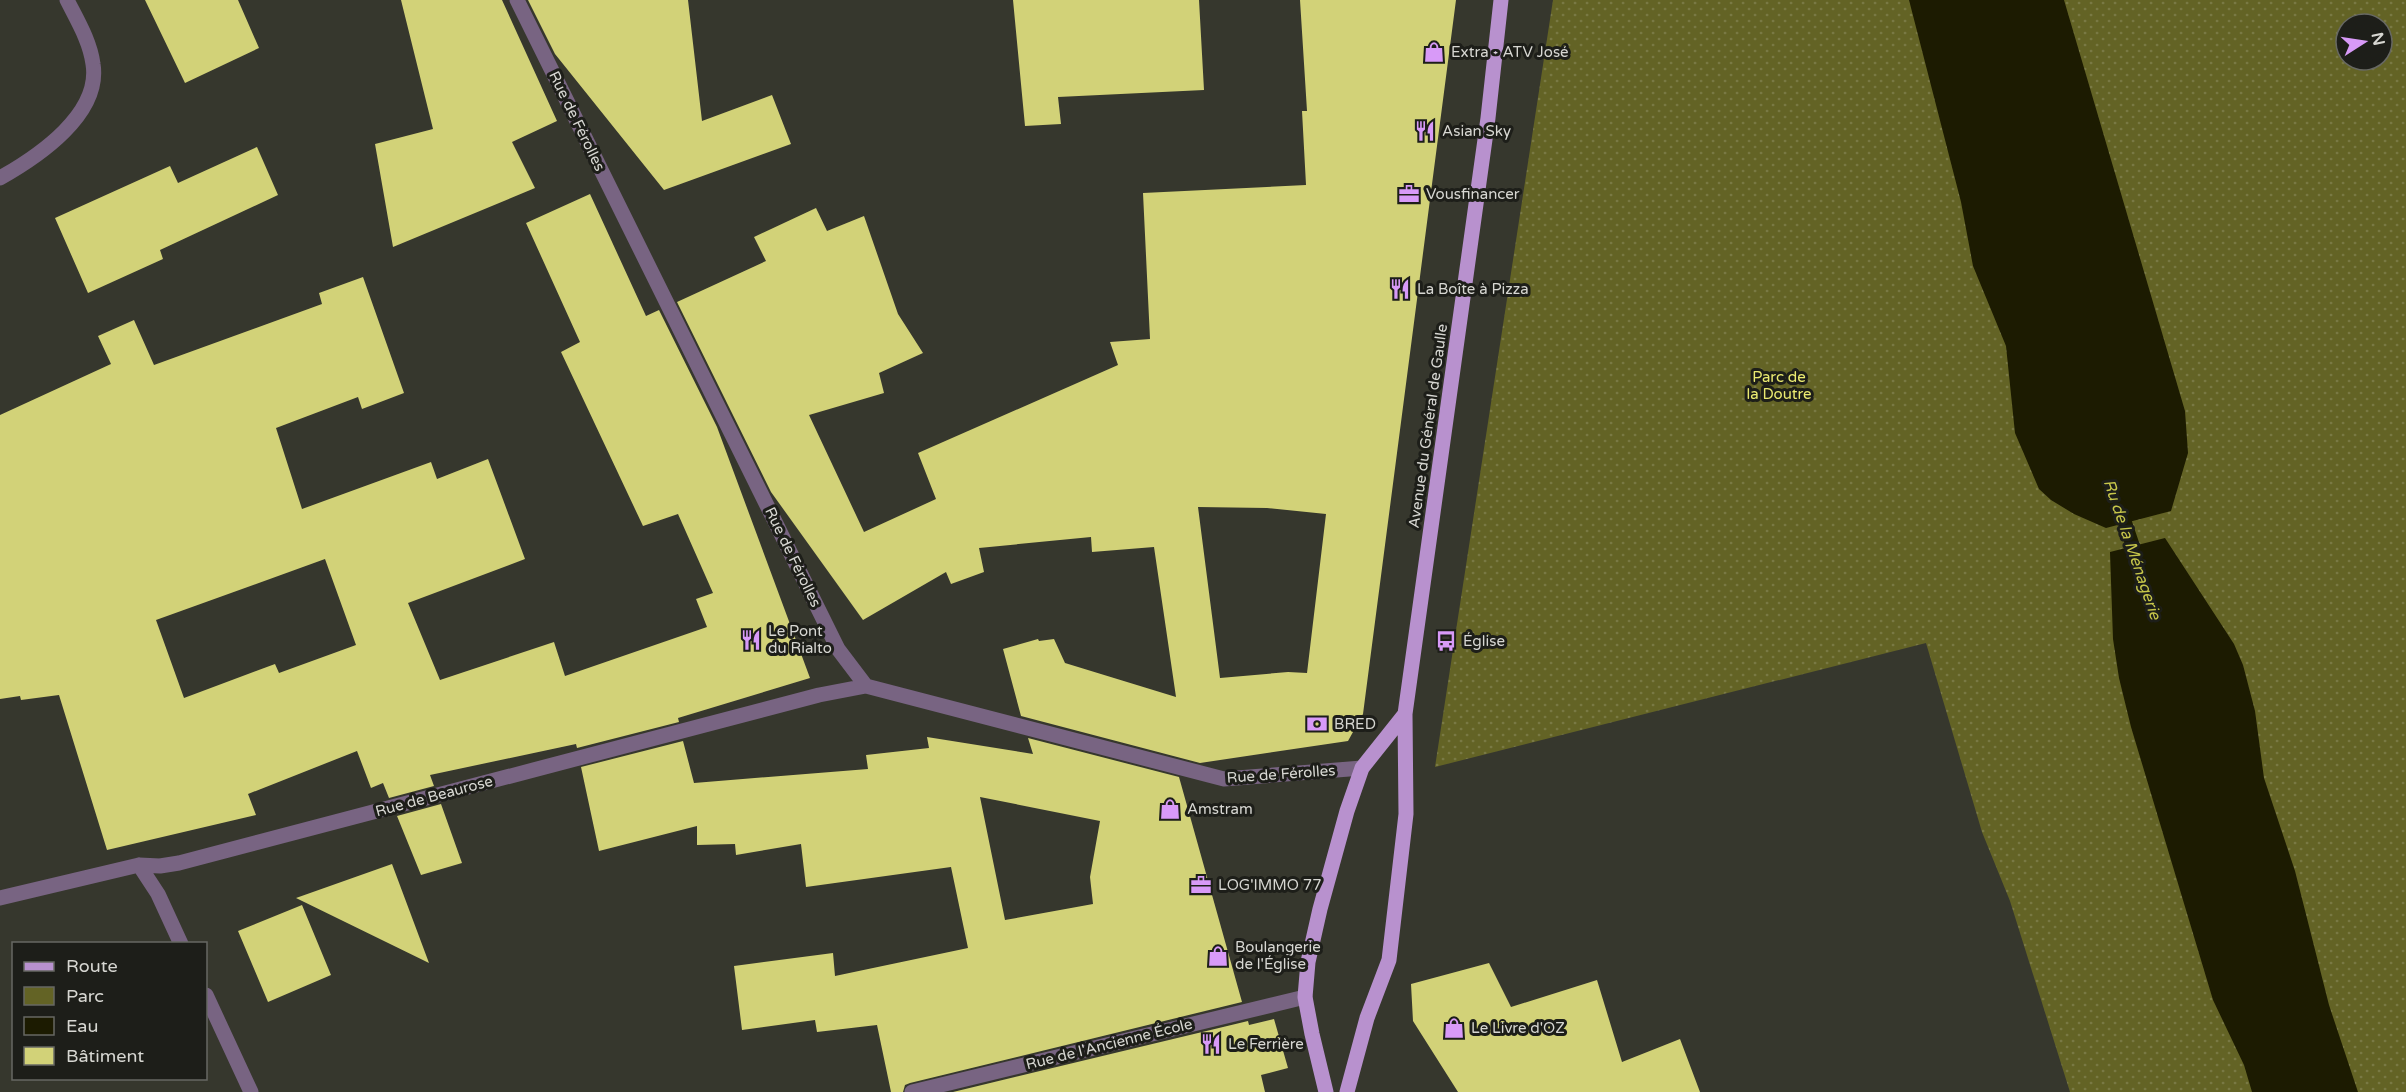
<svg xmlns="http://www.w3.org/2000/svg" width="2406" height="1092" font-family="'Varela Round',sans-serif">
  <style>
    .green { fill: url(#green-dots); fill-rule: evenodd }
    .water { fill: #1c1b01 }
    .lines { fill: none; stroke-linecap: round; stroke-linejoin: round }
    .stream { stroke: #1c1b01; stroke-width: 14 }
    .building { fill: #d2d278; fill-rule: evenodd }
    .minor { stroke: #786482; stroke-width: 15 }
    .major { stroke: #b891ce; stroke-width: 15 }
    .labels { text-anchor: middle; stroke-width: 6; stroke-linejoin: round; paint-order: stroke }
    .poi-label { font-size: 15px; fill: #d7d7d2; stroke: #1d1e19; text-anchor: start }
    .street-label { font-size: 15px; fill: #d7d7d2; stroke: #1d1e19 }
    .park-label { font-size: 15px; fill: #ebeb71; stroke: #1d1e19 }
    .water-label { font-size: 16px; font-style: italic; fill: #c7c64a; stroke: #1d1e19 }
  </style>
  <defs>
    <pattern id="green-dots" width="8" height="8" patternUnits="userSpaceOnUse" patternTransform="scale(1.5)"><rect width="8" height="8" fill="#636325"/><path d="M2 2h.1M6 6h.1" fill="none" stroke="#797944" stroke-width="1.8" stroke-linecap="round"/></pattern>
  </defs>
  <rect width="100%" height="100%" fill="#36372d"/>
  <path class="green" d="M1553,0H2406V1092H2070L2010,901L1982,832L1926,643L1435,767ZM2346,24H2382V60H2346Z"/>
  <path class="water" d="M1909,0H2064L2185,411L2188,453L2171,511L2106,528L2074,514L2051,500L2039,489L2015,433L2006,346L1973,266L1961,202Z
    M2165,538L2234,644L2243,665L2255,711L2264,778L2295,871L2329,1005L2358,1092H2252L2244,1065L2213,1000L2131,727L2119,678L2113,639L2110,552Z"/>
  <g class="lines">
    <path class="stream" d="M2119,505L2139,564"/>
  </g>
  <path class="building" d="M145,0H238L259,48L185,83Z
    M401,0H502L557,121L512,142L535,188L393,247L375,144L433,129Z
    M528,0H688L702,121L772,95L791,144L664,190L555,54Z
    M1013,0H1199L1204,90L1058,97L1061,124L1025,126Z
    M1300,0H1456L1363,714L1348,741L1200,763L1021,716L1003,649L1038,639L1039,641L1054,639L1065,663L1176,697L1154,547L1092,552L1091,537L979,548L984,572L951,584L946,572L863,620L771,492L677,302L766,261L754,237L816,208L827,231L864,216L898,314L923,353L879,373L884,393L809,415L864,532L936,499L918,453L1118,365L1110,342L1150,339L1143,193L1306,185L1302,111H1307ZM1198,507L1267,508L1326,514L1307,673L1288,672L1220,678Z
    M257,147L278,195L160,250L163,259L88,293L55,218L170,166L178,183Z
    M590,194L646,316L659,310L717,427L810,678L678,718L679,722L577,748L576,744L430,775L434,786L389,798L383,783L371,788L357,751L248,794L256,815L107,850L59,695L21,700L20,696L0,699V415L111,364L98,336L134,320L154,365L322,304L319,293L363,277L404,393L362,409L358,397L276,428L302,509L431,462L437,479L488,459L525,559L408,603L440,680L554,642L565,676L707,627L696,599L713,593L678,514L643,526L561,352L580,342L526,223ZM325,559L356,645L279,673L275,664L184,698L156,620Z
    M927,737L1033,754L1028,738L1179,777L1242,1002L910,1083L905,1085L903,1092H891L877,1025L817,1032L815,1020L742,1030L734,966L833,953L835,976L968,948L951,867L806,887L801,844L736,855L735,844L697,845V826L599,851L581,767L683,741L694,783L868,769L866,755L929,748ZM980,797L1100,821L1090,877L1093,904L1005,920Z
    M441,804L462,863L421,875L397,816Z
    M392,864L429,963L296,898Z
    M302,905L331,975L268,1002L238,931Z
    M1489,963L1511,1007L1597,980L1622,1062L1680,1039L1700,1092H1458L1413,1021L1411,984Z
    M1274,1019L1288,1068L1261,1075L1265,1092H953L1248,1021L1249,1025Z"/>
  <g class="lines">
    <path class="minor" d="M517,0L838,649L866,686L1224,779L1362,768
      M0,178C39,156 101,114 93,64C90,41 77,20 67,0
      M139,865L158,894L181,944
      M0,898L139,865L160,866L179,863L819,695L866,686
      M206,995L251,1092
      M912,1092L1305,997"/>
    <path class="major" d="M1326,1092L1312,1034L1305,997L1308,962L1320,909L1347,811L1362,768L1405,714
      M1347,1092L1367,1018L1389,960L1406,814L1405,714L1488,118L1501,0"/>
  </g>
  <defs>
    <g id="shop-bare" transform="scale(1.62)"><path d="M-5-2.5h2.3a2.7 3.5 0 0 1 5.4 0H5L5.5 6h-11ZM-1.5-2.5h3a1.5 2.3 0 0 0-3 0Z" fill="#d89af8" stroke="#1d1e19" stroke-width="2.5" paint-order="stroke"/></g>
    <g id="restaurant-bare" transform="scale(1.62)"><path d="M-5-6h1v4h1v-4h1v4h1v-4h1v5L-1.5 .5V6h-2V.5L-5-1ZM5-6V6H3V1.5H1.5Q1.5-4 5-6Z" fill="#d89af8" stroke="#1d1e19" stroke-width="2.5" paint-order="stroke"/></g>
    <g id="office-bare" transform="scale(1.62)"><path d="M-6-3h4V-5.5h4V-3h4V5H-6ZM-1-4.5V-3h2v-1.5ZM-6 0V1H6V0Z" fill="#d89af8" stroke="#1d1e19" stroke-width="2.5" paint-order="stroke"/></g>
    <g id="bus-bare" transform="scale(1.62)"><path d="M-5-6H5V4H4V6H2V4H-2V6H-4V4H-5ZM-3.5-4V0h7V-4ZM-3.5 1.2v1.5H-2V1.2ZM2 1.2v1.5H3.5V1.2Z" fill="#d89af8" stroke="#1d1e19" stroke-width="2.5" paint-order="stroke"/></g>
    <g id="bank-bare" transform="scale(1.62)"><path d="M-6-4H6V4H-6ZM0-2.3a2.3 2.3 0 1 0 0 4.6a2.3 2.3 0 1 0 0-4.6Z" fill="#d89af8" stroke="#1d1e19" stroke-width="2.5" paint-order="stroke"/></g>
  </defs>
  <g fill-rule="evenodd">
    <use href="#shop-bare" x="1434" y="52"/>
    <use href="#restaurant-bare" x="1425" y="131"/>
    <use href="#office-bare" x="1409" y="194"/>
    <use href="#restaurant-bare" x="1400" y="289"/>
    <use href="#restaurant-bare" x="751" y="640"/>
    <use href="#bus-bare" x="1446" y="641"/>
    <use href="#bank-bare" x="1317" y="724"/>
    <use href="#shop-bare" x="1170" y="809"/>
    <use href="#office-bare" x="1201" y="885"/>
    <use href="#shop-bare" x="1218" y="956"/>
    <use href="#shop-bare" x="1454" y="1028"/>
    <use href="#restaurant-bare" x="1211" y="1044"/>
  </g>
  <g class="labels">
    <g class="poi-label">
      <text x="1451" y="57">Extra - ATV José</text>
      <text x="1442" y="136">Asian Sky</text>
      <text x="1426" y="199">Vousfinancer</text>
      <text x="1417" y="294">La Boîte à Pizza</text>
      <text x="768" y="636">Le Pont<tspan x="768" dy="17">du Rialto</tspan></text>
      <text x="1463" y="646">Église</text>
      <text x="1334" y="729">BRED</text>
      <text x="1187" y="814">Amstram</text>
      <text x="1218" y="890">LOG'IMMO 77</text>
      <text x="1235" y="952">Boulangerie<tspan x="1235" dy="17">de l'Église</tspan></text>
      <text x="1471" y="1033">Le Livre d'OZ</text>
      <text x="1228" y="1049">Le Ferrière</text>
    </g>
    <g class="street-label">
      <text transform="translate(577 121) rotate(64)" y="5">Rue de Férolles</text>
      <text transform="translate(1428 426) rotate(-82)" y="5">Avenue du Général de Gaulle</text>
      <text transform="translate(793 557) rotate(64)" y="5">Rue de Férolles</text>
      <text transform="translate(1281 774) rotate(-4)" y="5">Rue de Férolles</text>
      <text transform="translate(434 796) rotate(-15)" y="5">Rue de Beaurose</text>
      <text transform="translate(1109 1044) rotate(-14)" y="5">Rue de l'Ancienne École</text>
    </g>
    <g class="park-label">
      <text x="1779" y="382">Parc de<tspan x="1779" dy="17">la Doutre</tspan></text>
    </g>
    <g class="water-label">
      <text transform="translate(2133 549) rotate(71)" y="6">Ru de la Ménagerie</text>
    </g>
  </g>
  <rect x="12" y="942" width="195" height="138" fill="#1d1e19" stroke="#676863" stroke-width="1.5"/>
  <rect x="24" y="962" width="30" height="9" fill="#b891ce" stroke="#676863" stroke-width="1.5"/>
  <text x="66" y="972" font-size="18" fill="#d7d7d2">Route</text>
  <rect x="24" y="987" width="30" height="18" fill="#636325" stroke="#676863" stroke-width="1.5"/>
  <text x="66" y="1002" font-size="18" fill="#d7d7d2">Parc</text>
  <rect x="24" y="1017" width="30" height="18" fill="#1c1b01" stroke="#676863" stroke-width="1.5"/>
  <text x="66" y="1032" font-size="18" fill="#d7d7d2">Eau</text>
  <rect x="24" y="1047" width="30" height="18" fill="#d2d278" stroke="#676863" stroke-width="1.5"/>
  <text x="66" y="1062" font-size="18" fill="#d7d7d2">Bâtiment</text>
  <g transform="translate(2364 42) rotate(78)"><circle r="28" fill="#1d1e19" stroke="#676863" stroke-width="1.5"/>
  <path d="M0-4.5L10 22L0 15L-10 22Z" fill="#d89af8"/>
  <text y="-9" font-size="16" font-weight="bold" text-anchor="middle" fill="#d7d7d2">N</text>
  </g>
</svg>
